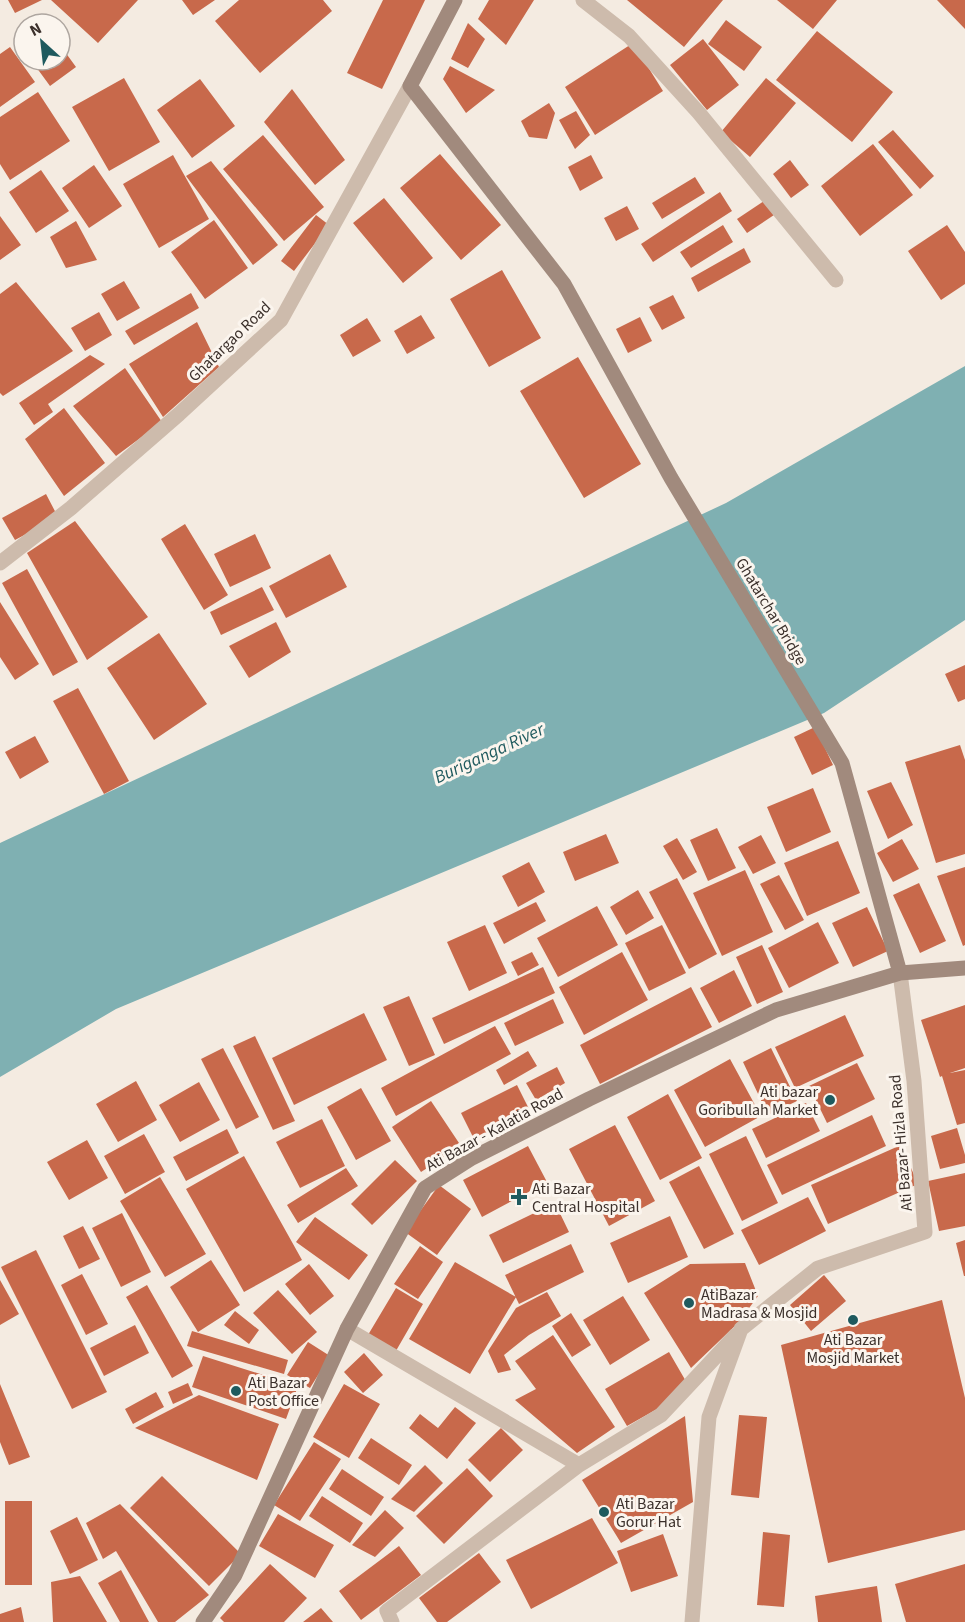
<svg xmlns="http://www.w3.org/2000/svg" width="965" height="1622" font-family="'Source Sans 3',sans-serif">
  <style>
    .water { fill: #7fb0b2 }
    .building { fill: #c8694b }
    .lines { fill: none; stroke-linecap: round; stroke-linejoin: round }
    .minor { stroke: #cdbbac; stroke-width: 15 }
    .secondary { stroke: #a18a7d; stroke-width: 15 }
    .poi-dot { fill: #1f5a5e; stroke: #fbf5ee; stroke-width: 2 }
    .labels { text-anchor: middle; stroke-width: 6; stroke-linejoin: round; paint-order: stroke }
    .street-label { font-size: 16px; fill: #3b302b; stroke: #fbf5ee }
    .poi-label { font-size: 16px; fill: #3b302b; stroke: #fbf5ee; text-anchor: start }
    .water-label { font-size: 18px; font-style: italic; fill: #1f5a5e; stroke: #fbf5ee }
  </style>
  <rect width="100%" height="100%" fill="#f4ebe1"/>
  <path class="water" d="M965,366V620L824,713L116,1009L0,1077V843L726,503Z"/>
  <path class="building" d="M8,0H42L15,13Z
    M51,0H138L98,43Z
    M182,0H215L193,15Z
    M239,0H323L332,11L260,73L215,21Z
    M383,0H425L382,89L347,73Z
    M489,0H534L506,45L478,19Z
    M627,0H723L684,47Z
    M777,0H837L813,29Z
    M937,0H965V29Z
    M726,20L762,47L744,71L708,44Z
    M468,23L485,39L468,68L451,59Z
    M817,31L893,92L852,142L776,80Z
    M703,39L739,85L707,110L670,65Z
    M633,43L663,91L595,135L565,87Z
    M60,45L76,67L50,86L31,60H60Z
    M10,47L35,82L0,107V54Z
    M450,66L495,90L466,113L443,79Z
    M124,78L160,142L109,171L72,107Z
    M766,78L796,103L750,157L721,132Z
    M200,79L235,126L192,158L157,110Z
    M292,89L345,160L315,185L264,122Z
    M38,92L70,141L10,180L0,164V117Z
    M549,103L555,113L547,139L529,137L521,121Z
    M576,111L590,135L575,149L559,120Z
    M893,130L934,176L920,189L878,142Z
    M263,135L324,207L284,241L223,169Z
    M873,144L913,195L860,236L821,186Z
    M440,154L501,225L461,260L400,188Z
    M173,155L209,219L159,248L123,184Z
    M591,155L603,178L580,191L568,167Z
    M790,160L809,185L791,198L773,174Z
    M211,161L278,245L253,265L186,176Z
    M94,165L122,206L89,228L62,188Z
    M41,170L69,211L36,233L9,192Z
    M695,177L705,193L662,219L652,203Z
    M720,192L732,211L653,262L641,244Z
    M384,198L433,258L403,283L353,223Z
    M764,201L774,215L747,233L737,219Z
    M627,206L639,229L616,241L604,218Z
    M316,215L329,225L294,271L281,261Z
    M0,216L21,245L0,260Z
    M214,220L248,268L205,299L171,252Z
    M76,221L97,260L66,268L50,237Z
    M723,225L733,242L691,268L680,252Z
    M947,225L965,252V284L941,300L908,251Z
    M744,248L751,262L698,292L691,278Z
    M502,270L541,338L489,367L450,299Z
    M124,281L140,308L117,321L101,294Z
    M16,282L73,351L3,396L0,393V294Z
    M191,293L199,308L134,345L125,331Z
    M673,295L685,318L662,330L649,307Z
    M99,312L112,335L85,351L71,328Z
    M421,315L435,338L407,354L394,331Z
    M640,317L652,341L628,353L616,329Z
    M367,318L381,341L353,357L340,335Z
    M197,322L219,367L163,417L129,364Z
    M90,355L105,364L48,404L53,412L34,425L19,403Z
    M578,357L641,464L584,498L520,391Z
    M125,368L162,422L116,456L73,406Z
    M64,408L105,463L64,496L25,439Z
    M46,494L58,517L15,540L2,518Z
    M75,521L148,617L87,660L27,553Z
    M185,524L228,595L204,610L161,539Z
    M255,534L271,568L230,587L214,554Z
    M330,554L347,587L286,618L269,586Z
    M27,569L78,662L53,676L2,583Z
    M262,587L274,610L221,635L210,612Z
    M0,602L39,664L15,680L0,657Z
    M276,622L291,652L249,678L229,646Z
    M159,633L207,704L154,740L107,668Z
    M965,665V699L958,702L945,674Z
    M78,688L129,781L104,794L53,701Z
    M815,727L833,765L812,775L794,737Z
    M35,736L49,762L20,779L5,752Z
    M960,745L965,760V854L936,863L905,762Z
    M891,782L913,825L888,839L867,791Z
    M813,788L831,832L786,852L767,807Z
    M717,828L736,868L708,881L690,840Z
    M606,834L619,863L575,881L563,852Z
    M761,835L776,863L753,874L738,847Z
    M677,838L697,872L683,880L663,846Z
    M902,839L919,869L893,882L877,853Z
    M838,841L860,893L807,916L784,863Z
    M529,862L545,892L518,907L502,876Z
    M965,867V945L963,946L937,876Z
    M745,870L773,932L722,956L693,893Z
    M779,875L804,920L785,930L760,884Z
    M677,878L717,954L689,969L649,892Z
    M919,883L946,941L920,953L893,895Z
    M638,890L654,918L626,935L610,907Z
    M536,902L546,921L504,944L493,923Z
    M597,906L618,945L558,977L537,938Z
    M867,907L888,951L853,967L832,923Z
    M818,922L839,963L789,988L768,948Z
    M485,925L507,973L469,991L447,942Z
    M662,925L686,973L649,991L625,943Z
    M762,945L783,992L757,1004L736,957Z
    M532,952L539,965L518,976L511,962Z
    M622,952L648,1000L584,1035L559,987Z
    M543,967L555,993L444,1044L432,1018Z
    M734,970L752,1006L719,1023L700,988Z
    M691,987L712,1027L600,1084L580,1045Z
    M409,996L435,1055L409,1066L383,1007Z
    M553,999L564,1023L515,1046L504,1023Z
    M965,1005V1068L950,1073L965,1070V1123L957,1125L942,1076L940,1077L921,1020Z
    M364,1013L387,1060L294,1105L272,1058Z
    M845,1015L864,1056L795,1088L775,1047Z
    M495,1026L511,1054L396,1116L381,1088Z
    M255,1036L295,1121L273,1130L233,1046Z
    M223,1048L259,1117L236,1129L201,1059Z
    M771,1048L797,1101L768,1115L743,1062Z
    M528,1051L537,1066L504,1085L496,1070Z
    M730,1059L761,1116L705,1147L674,1090Z
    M857,1063L875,1099L827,1123L809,1086Z
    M557,1067L565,1083L536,1100L526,1083Z
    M136,1081L157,1120L118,1142L96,1104Z
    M199,1082L220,1120L180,1142L159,1105Z
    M517,1085L531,1113L475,1141L461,1113Z
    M361,1088L391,1141L356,1160L327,1107Z
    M668,1094L702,1158L660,1180L627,1117Z
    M431,1101L461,1146L421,1172L392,1127Z
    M806,1103L820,1131L766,1158L752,1129Z
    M872,1115L886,1146L782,1195L767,1165Z
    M322,1119L345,1166L300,1188L276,1142Z
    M615,1125L655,1201L609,1226L569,1149Z
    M957,1128L965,1155V1163L940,1169L931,1136Z
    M227,1129L239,1153L186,1181L173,1157Z
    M144,1134L165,1172L125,1194L104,1156Z
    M746,1136L778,1203L742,1221L709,1154Z
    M87,1140L108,1178L69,1200L47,1162Z
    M901,1145L918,1184L828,1224L811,1185Z
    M528,1146L547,1182L482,1217L463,1180Z
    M244,1156L302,1260L244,1292L186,1189Z
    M395,1160L417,1181L372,1225L351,1204Z
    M699,1166L734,1234L704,1249L669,1182Z
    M346,1168L358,1186L298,1223L287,1205Z
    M965,1173V1226L939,1231L928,1181Z
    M160,1177L206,1254L165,1277L120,1201Z
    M439,1185L471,1209L437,1255L405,1232Z
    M808,1197L826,1231L759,1265L741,1230Z
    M555,1203L569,1232L503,1263L489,1235Z
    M122,1213L151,1272L121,1287L92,1228Z
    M670,1216L688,1257L628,1283L610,1243Z
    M315,1217L368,1255L349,1280L296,1242Z
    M83,1226L100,1259L79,1269L63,1236Z
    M965,1240V1276H964L956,1243Z
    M571,1244L584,1272L519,1304L505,1275Z
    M420,1246L443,1262L418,1299L394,1284Z
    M36,1250L107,1392L72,1409L1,1267Z
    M211,1260L240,1305L198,1332L170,1287Z
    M455,1262L516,1297L470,1374L409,1339Z
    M745,1263L758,1296L738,1323L691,1368L644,1293L690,1264Z
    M309,1264L334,1296L310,1315L285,1284Z
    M82,1274L108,1324L86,1335L61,1285Z
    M824,1275L846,1301L811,1331L790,1305Z
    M0,1280L19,1314L0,1325Z
    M147,1285L193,1366L172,1378L126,1297Z
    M396,1288L423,1304L393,1356L365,1340Z
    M278,1290L317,1332L292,1354L253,1313Z
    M547,1292L561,1316L529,1335L504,1355L511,1370L498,1373L488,1351L516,1308Z
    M623,1296L650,1340L610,1365L583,1320Z
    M942,1300L965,1398V1530L828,1563L781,1345Z
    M235,1311L259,1330L249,1344L224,1325Z
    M571,1313L591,1345L572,1357L552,1326Z
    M135,1325L149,1353L104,1376L90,1348Z
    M192,1331L288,1360L284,1374L187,1346Z
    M553,1335L615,1427L577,1453L515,1400L536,1389L515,1361Z
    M308,1342L330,1356L310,1388L287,1375Z
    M669,1352L691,1390L627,1426L605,1389Z
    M364,1353L383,1375L363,1393L344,1372Z
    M203,1356L298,1386L286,1419L192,1387Z
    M188,1383L193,1395L173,1404L168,1392Z
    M0,1384L30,1457L9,1465L0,1442Z
    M344,1384L380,1404L349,1458L313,1437Z
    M156,1392L164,1407L133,1424L125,1409Z
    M199,1395L279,1424L257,1480L135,1428Z
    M455,1407L476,1423L447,1459L409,1428L420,1414L438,1428Z
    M739,1415L767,1417L759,1498L731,1495Z
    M685,1416L693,1502L621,1543L582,1480Z
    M501,1428L523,1450L490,1482L468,1460Z
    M371,1438L412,1465L399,1485L358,1458Z
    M314,1442L341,1459L300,1521L274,1505Z
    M425,1465L443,1483L414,1512L391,1499Z
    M467,1468L493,1496L444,1544L416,1516Z
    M342,1469L384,1497L371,1516L329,1489Z
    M162,1476L241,1554L209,1586L130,1508Z
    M322,1496L363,1523L350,1543L309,1516Z
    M5,1501H32V1585H5Z
    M120,1504L209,1595L175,1622H158L116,1551L103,1559L86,1523Z
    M385,1510L404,1528L375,1557L352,1545Z
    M278,1514L334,1545L315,1578L259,1546Z
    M77,1517L98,1560L70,1574L50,1531Z
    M592,1518L618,1563L531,1609L506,1560Z
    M763,1532L790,1535L784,1607L757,1605Z
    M663,1534L678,1576L631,1592L617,1551Z
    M399,1546L421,1575L361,1620L339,1591Z
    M479,1553L501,1582L447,1622H437L419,1598Z
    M270,1564L307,1598L284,1622H224L220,1618Z
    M965,1564V1622H906L895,1584Z
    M121,1570L149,1622H120L98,1583Z
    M80,1576L107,1622H53L51,1582Z
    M877,1586L882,1622H818L815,1596Z
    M21,1607L24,1622H0V1614Z
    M321,1608L333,1622H303Z"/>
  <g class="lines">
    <path class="minor" d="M583,0L629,36L699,113L836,280
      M0,563L71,508L179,414L281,320L410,86
      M347,1329L579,1465
      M392,1622L387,1611L579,1465L661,1415L736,1335
      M692,1622L709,1417L741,1329L818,1268L925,1232L914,1081L900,973"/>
    <path class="secondary" d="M455,0L410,86L564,284L671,478L842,763L900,973
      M203,1622L235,1575L347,1329L425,1188L472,1158L589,1099L776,1010L900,973L965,968"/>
  </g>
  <g class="poi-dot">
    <circle cx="830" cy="1100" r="6"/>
    <path d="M516 1188h6v6h6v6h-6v6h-6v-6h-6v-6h6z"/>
    <circle cx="689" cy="1303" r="6"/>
    <circle cx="853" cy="1320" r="6"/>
    <circle cx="236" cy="1391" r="6"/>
    <circle cx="604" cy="1512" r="6"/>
  </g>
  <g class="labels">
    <g class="street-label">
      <text transform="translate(229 341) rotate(-44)" y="6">Ghatargao Road</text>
      <text transform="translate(772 611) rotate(59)" y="6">Ghatarchar Bridge</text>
      <text transform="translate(494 1129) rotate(-29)" y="6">Ati Bazar - Kalatia Road</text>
      <text transform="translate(900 1143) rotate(-95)" y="6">Ati Bazar- Hizla Road</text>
    </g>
    <g class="poi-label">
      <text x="818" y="1097" text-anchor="end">Ati bazar<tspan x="818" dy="18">Goribullah Market</tspan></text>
      <text x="532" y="1194">Ati Bazar<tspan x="532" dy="18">Central Hospital</tspan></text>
      <text x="701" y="1300">AtiBazar<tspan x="701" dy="18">Madrasa &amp; Mosjid</tspan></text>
      <text x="853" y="1345" text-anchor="middle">Ati Bazar<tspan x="853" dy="18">Mosjid Market</tspan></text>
      <text x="248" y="1388">Ati Bazar<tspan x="248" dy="18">Post Office</tspan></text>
      <text x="616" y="1509">Ati Bazar<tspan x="616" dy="18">Gorur Hat</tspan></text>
    </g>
    <g class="water-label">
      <text transform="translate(489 753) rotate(-25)" y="6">Buriganga River</text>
    </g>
  </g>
  <g transform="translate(42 42) rotate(333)"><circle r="28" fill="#fbf5ee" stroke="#aea6a0" stroke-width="1.5"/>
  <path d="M0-4.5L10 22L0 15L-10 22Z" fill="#1f5a5e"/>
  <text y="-9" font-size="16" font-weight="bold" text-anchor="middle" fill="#3b302b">N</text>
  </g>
</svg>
